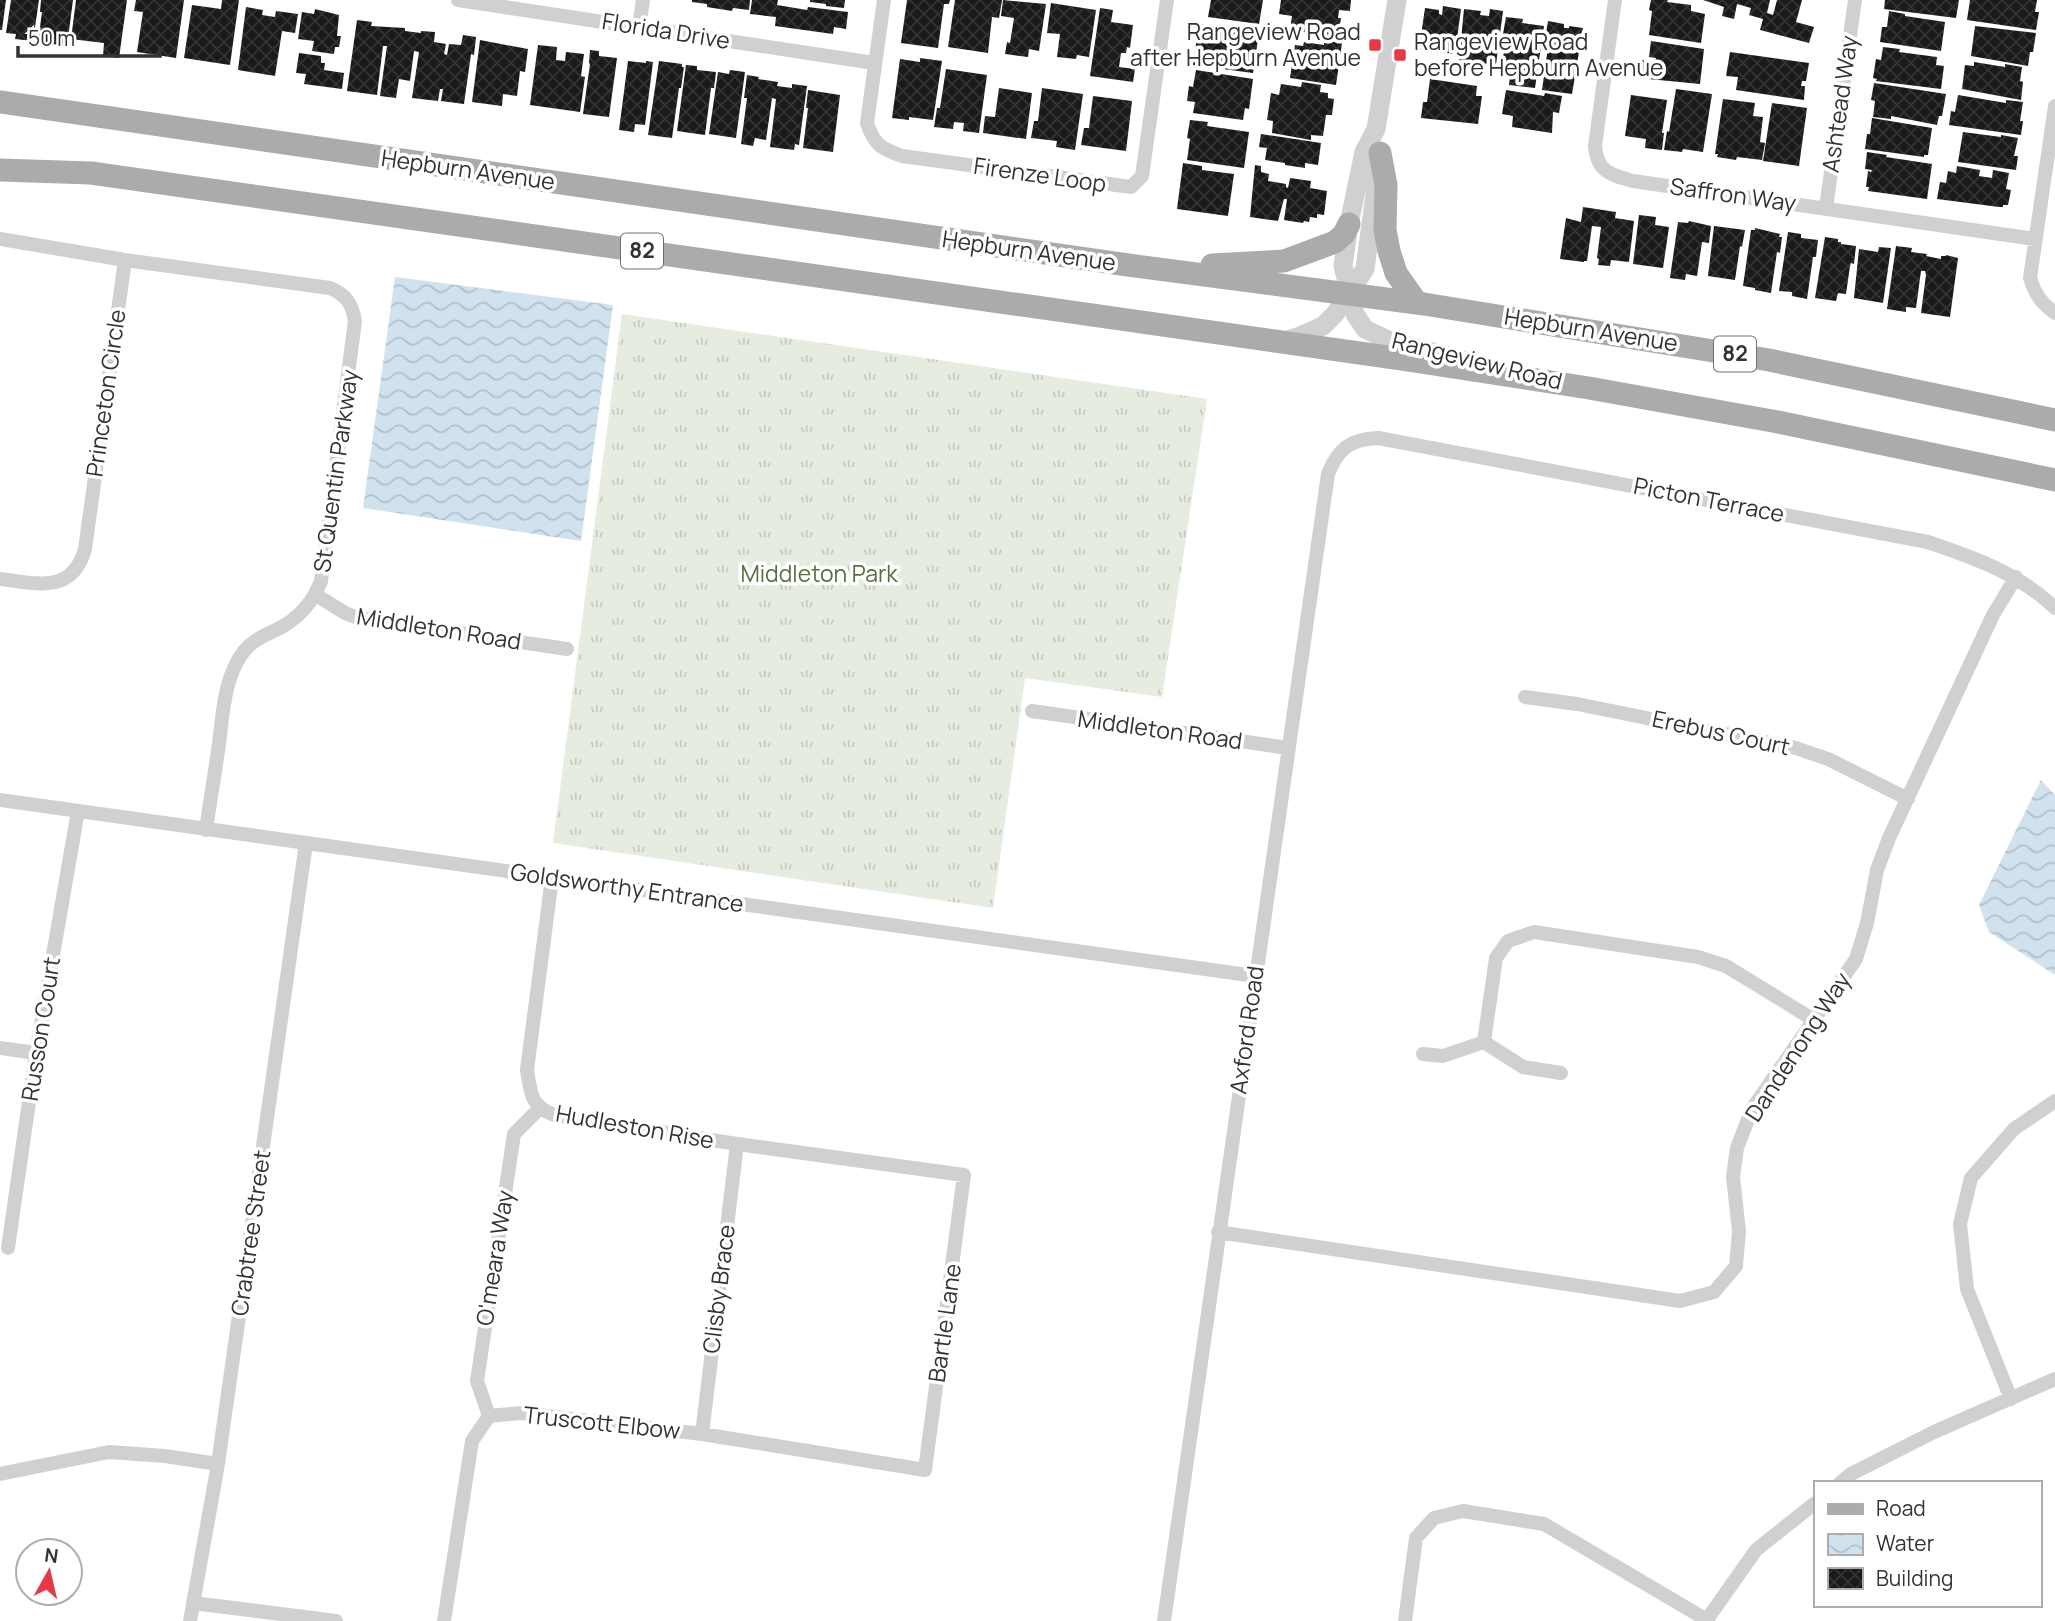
<svg xmlns="http://www.w3.org/2000/svg" width="2055" height="1621" font-family="Manrope,sans-serif">
  <style>
    .grass { fill: url(#grass-tufts) }
    .water { fill: url(#water-waves) }
    .building { fill: url(#building-cross-hatch) }
    .lines { fill: none; stroke-linecap: round; stroke-linejoin: round }
    .minor { stroke: #d0d0d0; stroke-width: 14 }
    .tertiary { stroke: #d0d0d0; stroke-width: 19 }
    .primary { stroke: #ababab; stroke-width: 23 }
    .poi-dot { fill: #e63946; stroke: #fff; stroke-width: 2.5 }
    .labels { text-anchor: middle; stroke-width: 7; stroke-linejoin: round; paint-order: stroke }
    .shield { fill: #fff; stroke: #707070; stroke-width: 2 }
    .shield-label { font-size: 21px; font-weight: bold; fill: #333 }
    .street-label { font-size: 23px; fill: #333; stroke: #fff }
    .poi-label { font-size: 23px; fill: #333; stroke: #fff; text-anchor: end }
    .park-label { font-size: 23px; fill: #56703f; stroke: #fff }
  </style>
  <defs>
    <pattern id="grass-tufts" width="24" height="20" patternUnits="userSpaceOnUse" patternTransform="scale(1.75)"><rect width="24" height="20" fill="#e6ecdf"/><path d="M3 7l-1-3M5 7V3M7 7l1-3M15 17l-1-3M17 17v-4M19 17l1-3" fill="none" stroke="#c6cbc0"/></pattern>
    <pattern id="water-waves" width="16" height="10" patternUnits="userSpaceOnUse" patternTransform="scale(1.75)"><rect width="16" height="10" fill="#cfe2ee"/><path d="M0 5q4-4 8 0t8 0" fill="none" stroke="#b2c2cd"/></pattern>
    <pattern id="building-cross-hatch" width="8" height="8" patternUnits="userSpaceOnUse" patternTransform="scale(1.75)"><rect width="8" height="8" fill="#1a1a1a"/><path d="M0 0l8 8M0 8l8-8" fill="none" stroke="#333"/></pattern>
  </defs>
  <rect width="100%" height="100%" fill="#fff"/>
  <path class="grass" d="M622,314L1207,399L1162,697L1025,678L993,908L553,843Z"/>
  <path class="water" d="M395,277L613,305L581,541L363,508Z
    M2041,780L2055,795V975L1989,932L1979,905Z"/>
  <path class="building" d="M0,0H6L2,30H0Z
    M11,0H39L33,41L15,39L16,34L6,33Z
    M41,0H73L67,46L38,42L42,12H40Z
    M76,0H127L119,58L103,56L104,43L71,39Z
    M136,0H184L176,58L137,52L143,12L134,11Z
    M222,0H239L230,65L184,58L192,5L221,9Z
    M692,0H750L749,10L733,8L732,11L707,7V4L692,2Z
    M752,0H778L777,5L807,10L808,7L848,12L846,29L834,27L833,34L775,26L776,17L750,14Z
    M810,0H845L844,8L826,6V4L810,2Z
    M907,0H950L949,4H944L938,48L901,43Z
    M955,0H1002L999,18L992,17L988,53L948,47Z
    M1003,0L1046,4L1039,51L1029,49L1028,57L1005,54L1007,42L1010,43L1014,18L1001,16Z
    M1211,0H1263L1259,24L1208,17Z
    M1281,0H1351L1350,11L1339,10L1338,18H1341L1338,37L1290,30L1292,16L1279,14Z
    M1651,0H1668L1667,2L1691,5V11L1705,14L1701,43L1649,35L1652,11L1649,10Z
    M1703,0H1770L1767,13L1773,15L1777,0H1802L1796,22L1814,27L1809,43L1760,30L1763,19L1749,15L1751,8L1737,4L1734,19L1722,16L1724,7Z
    M1885,0H1959L1956,18L1884,9Z
    M1970,0H2037L2035,12H2039L2036,30L1967,20Z
    M1051,3L1096,10L1089,57L1077,55L1076,59L1057,57L1060,34L1047,33Z
    M1443,6L1461,9L1455,54L1419,49L1425,8L1439,10V14L1442,15Z
    M246,7L263,10L262,15L275,17L276,11L298,14L295,33L282,31L275,76L238,70Z
    M1100,8L1113,10L1111,22L1133,25L1130,48L1127,47L1126,53H1121L1119,67L1135,69L1133,82L1090,76Z
    M315,9L339,15L337,36H341L339,47H335L334,54L312,51L314,41L298,39L302,12L314,14Z
    M1464,9L1481,11L1480,15L1489,16L1490,9L1503,11L1496,65L1459,60Z
    M1889,11L1905,14V16L1945,22L1941,51L1880,42L1882,27H1887Z
    M1506,17L1523,19L1522,23L1544,26L1535,88L1509,85L1510,75L1501,74L1506,35L1503,34Z
    M357,20L372,22L371,26L405,28V31L421,33V31L435,32L434,42L446,44L444,54L447,55L449,44L461,45L463,35L476,37L474,55L471,54L464,104L441,101L443,89H440L438,101L412,98L419,52L414,51L410,81L399,79L396,98L380,96L387,46H383L377,95L347,91Z
    M1548,21L1564,24V28H1569V26L1583,28L1572,94L1542,90L1549,40H1545Z
    M1199,24L1259,33L1253,73L1193,65Z
    M1975,26L2036,33L2033,52H2030L2028,66L1971,56Z
    M480,40L528,49L525,72L520,71L517,96L503,94L502,106L472,102Z
    M1324,40L1342,43L1336,85L1290,78L1295,45L1303,46L1304,42L1324,45Z
    M1651,41L1704,49L1700,84L1638,78L1641,60L1655,62L1656,58L1649,57Z
    M538,45L557,47L556,60L565,61L566,52L584,54L581,76L585,77L580,112L530,105Z
    M1883,47L1900,49L1899,52L1937,57L1936,65L1944,66L1941,89L1876,81L1877,79L1873,78L1876,59L1881,60Z
    M590,50L599,51V56L617,58L609,117L583,114L590,64L589,63Z
    M1730,52L1809,63L1806,81H1802L1801,86H1805L1804,100L1736,90L1738,77L1726,76Z
    M299,53L321,56V63H325L324,70L344,73L342,89L304,84L306,74L296,73Z
    M920,58L942,61L933,120L909,117V120L892,118L900,59L920,62Z
    M628,61L646,63V61L653,62L645,125L635,124L634,132L619,130Z
    M659,61L682,64V67H684L681,88H679L672,138L648,135Z
    M1974,62L2005,67V64L2022,67L2020,81L2023,82L2021,100L1962,89L1965,65L1974,66Z
    M686,65L697,66V70L716,72L714,88H711L705,135L677,131Z
    M946,69L987,75L979,133L963,131L964,123L954,122L953,129L934,127L937,108H940Z
    M730,70L745,72L736,138L709,134L718,72L729,74Z
    M1196,70L1253,79L1249,109L1245,108L1243,120L1193,113L1195,102L1187,101L1189,86L1193,87Z
    M747,75L759,77L758,79L778,82L777,86L792,88V84L807,86L799,145L795,144L794,150L770,147L776,99L772,98L766,140L755,138L753,146L741,144L747,98H744Z
    M1430,79L1477,86L1476,96H1482L1478,124L1421,118L1423,102H1427Z
    M1302,82L1321,85L1320,92L1328,93V98L1334,99L1332,115H1326L1323,136L1311,135V140L1272,133L1273,121L1267,120L1271,93L1279,95L1281,84L1301,87Z
    M1874,83L1946,94L1942,116H1939L1937,125L1891,116V119L1873,117L1875,101L1871,100Z
    M999,88L1032,93L1026,139L983,133L985,116L995,117Z
    M1042,88L1083,94L1075,150L1056,147L1057,141L1031,138L1034,121H1038Z
    M1676,89L1712,94L1703,152L1683,149L1682,152L1664,150L1667,131L1669,132Z
    M808,90L840,95L833,152L803,148L808,108H806Z
    M1506,90L1544,96L1545,93L1562,96L1559,113L1553,112L1552,133L1512,127L1513,116L1502,114Z
    M1631,95L1667,100L1662,133H1664L1662,150L1645,148L1646,139L1625,136Z
    M1958,95L2006,103V100L2023,102L2020,121H2023L2021,135L1949,125L1951,111L1955,112Z
    M1093,96L1132,101L1126,151L1081,145L1084,128H1089Z
    M1723,99L1755,103L1753,116L1763,117L1760,142L1765,143L1762,160L1737,157L1736,160L1717,157L1718,154H1715Z
    M1772,103L1807,108L1799,166L1763,161Z
    M1872,118L1932,128L1928,155H1924V157L1865,149L1867,134H1870Z
    M1190,120L1208,122L1207,126L1249,132L1244,168L1187,160L1190,139L1187,138Z
    M1963,132L2001,137V135L2018,138L2014,156H2018L2016,170L1958,162Z
    M1261,134L1321,143L1318,165L1305,163V168L1285,165V163L1265,160L1267,148L1259,147Z
    M1867,152L1887,155L1886,157L1932,164L1927,199L1868,191L1869,187H1866L1868,171L1871,172L1872,170L1865,169Z
    M1183,163L1202,166V170L1234,174L1228,216L1177,209Z
    M1255,165L1261,166V172L1269,174L1268,181L1286,184V187L1288,188L1290,178L1311,181L1310,188L1327,191L1324,215L1317,214V218L1310,217L1309,222L1304,221L1303,223L1284,220L1287,199H1284L1278,221L1250,217Z
    M1957,166L1980,170L1979,176L1992,178L1993,170L2009,173L2006,189L2011,190L2008,205H2003V207H1999L1937,199L1940,182L1946,183L1948,171L1956,173Z
    M1583,207L1616,212L1615,218L1634,221L1629,262L1611,260L1610,266L1598,265L1599,259L1597,258L1601,227L1592,226L1587,261H1584V262L1560,259L1566,218L1581,222Z
    M1639,215L1656,217L1655,225L1669,227L1663,268L1633,264Z
    M1689,221L1711,226L1709,243L1702,242L1697,276L1686,274L1685,280L1670,278L1678,222L1688,223Z
    M1714,226L1745,230L1742,247L1740,246L1735,280L1708,276Z
    M1755,228L1780,234L1779,237H1782L1780,253L1777,252L1771,293L1755,290V288L1743,286L1751,230H1755Z
    M1788,232L1801,234V238L1818,240L1816,257H1813L1807,299L1792,296V292L1779,291Z
    M1825,237L1838,239V242H1841V244L1856,246L1854,264L1851,263L1850,266L1846,294L1838,293L1836,301L1815,298Z
    M1896,246L1912,248L1911,252L1927,254L1926,256L1941,259V256H1946V255L1958,258L1950,317L1921,313L1926,275L1925,271H1921L1916,308L1906,307V312L1887,309Z
    M1879,247L1891,248L1883,303L1854,298L1859,249L1878,252Z"/>
  <g class="lines">
    <path class="minor" d="M458,0L874,63
      M884,0L867,123C874,145 882,149 902,156L1131,187L1142,176L1167,0
      M1615,0L1595,146C1597,172 1611,175 1633,181L2035,239
      M639,27L643,0
      M2055,106L2030,278C2035,294 2041,303 2055,313
      M1826,208L1855,0
      M0,239L125,260L85,549C72,595 37,583 0,579
      M125,260L330,288C346,295 352,303 355,321L321,581C313,602 300,617 280,628C266,635 254,639 244,651C224,677 223,713 219,744C215,773 210,801 206,830
      M316,595L345,613L358,618L567,649
      M1525,697L1577,704L1796,748L1828,759L1908,799
      M1032,711L1288,748
      M0,800L1255,976
      M1484,1042L1496,958L1508,941L1534,932L1698,957L1726,966L1814,1020
      M0,1048L36,1053
      M1423,1054L1443,1056L1484,1042L1523,1067L1561,1073
      M1218,1232L1680,1301L1714,1292L1736,1266L1739,1231L1733,1177L1737,1148L1752,1109L1856,959L1867,923L1877,870L1889,838L1993,615L2016,577
      M8,1248L36,1053L78,811
      M2011,1399L1967,1289L1960,1224L1971,1178L2014,1129L2055,1101
      M489,1416L477,1381L514,1134L539,1109
      M702,1434L737,1144
      M0,1474L109,1452L165,1456L218,1464
      M1840,1483L1851,1474L1934,1432L2055,1379
      M193,1603L336,1621
      M190,1621L218,1464L306,843
      M444,1621L472,1441L489,1416L522,1413L702,1434L925,1470L964,1175L737,1144L554,1115C530,1105 531,1094 527,1070L552,878
      M1164,1621L1328,474C1338,449 1350,439 1378,438L1928,542C1975,558 2018,573 2055,608
      M1405,1621L1416,1538L1434,1518L1463,1511L1544,1524L1707,1620
      M1706,1621L1756,1550L1815,1503"/>
    <path class="tertiary" d="M1397,0L1376,129L1364,152L1349,224L1343,266L1355,314L1365,329L1390,341L1460,359
      M1284,341L1300,336L1323,326L1335,314L1365,269L1378,172"/>
    <path class="primary" d="M0,102L1128,265L1424,304L1769,360L2055,420
      M1380,153L1386,185L1385,230L1389,251L1396,273L1417,303
      M0,170L91,173L1402,359L1589,388L1778,422L2055,480
      M1212,265L1284,261L1335,242L1344,234L1349,224"/>
  </g>
  <g class="poi-dot">
    <rect x="1368" y="38" width="14" height="14" rx="3.5"/>
    <rect x="1393" y="48" width="14" height="14" rx="3.5"/>
  </g>
  <g class="labels">
    <g class="shield">
      <rect x="621" y="233.5" width="42" height="35" rx="5"/>
      <rect x="1714" y="336.5" width="42" height="35" rx="5"/>
    </g>
    <g class="shield-label">
      <text x="642" y="258">82</text>
      <text x="1735" y="361">82</text>
    </g>
    <g class="street-label">
      <text transform="translate(666 31) rotate(9)" y="8">Florida Drive</text>
      <text transform="translate(1840 104) rotate(-82)" y="8">Ashtead Way</text>
      <text transform="translate(468 170) rotate(8)" y="8">Hepburn Avenue</text>
      <text transform="translate(1040 175) rotate(8)" y="8">Firenze Loop</text>
      <text transform="translate(1733 195) rotate(8)" y="8">Saffron Way</text>
      <text transform="translate(1029 251) rotate(8)" y="8">Hepburn Avenue</text>
      <text transform="translate(1591 330) rotate(9)" y="8">Hepburn Avenue</text>
      <text transform="translate(1477 361) rotate(14)" y="8">Rangeview Road</text>
      <text transform="translate(106 393) rotate(-82)" y="8">Princeton Circle</text>
      <text transform="translate(336 471) rotate(-82)" y="8">St Quentin Parkway</text>
      <text transform="translate(1709 500) rotate(11)" y="8">Picton Terrace</text>
      <text transform="translate(439 629) rotate(9)" y="8">Middleton Road</text>
      <text transform="translate(1160 730) rotate(8)" y="8">Middleton Road</text>
      <text transform="translate(1721 733) rotate(12)" y="8">Erebus Court</text>
      <text transform="translate(627 888) rotate(8)" y="8">Goldsworthy Entrance</text>
      <text transform="translate(41 1029) rotate(-81)" y="8">Russon Court</text>
      <text transform="translate(1247 1030) rotate(-82)" y="8">Axford Road</text>
      <text transform="translate(1798 1047) rotate(-57)" y="8">Dandenong Way</text>
      <text transform="translate(635 1127) rotate(10)" y="8">Hudleston Rise</text>
      <text transform="translate(251 1233) rotate(-82)" y="8">Crabtree Street</text>
      <text transform="translate(495 1258) rotate(-81)" y="8">O'meara Way</text>
      <text transform="translate(719 1289) rotate(-83)" y="8">Clisby Brace</text>
      <text transform="translate(945 1323) rotate(-82)" y="8">Bartle Lane</text>
      <text transform="translate(602 1423) rotate(6)" y="8">Truscott Elbow</text>
    </g>
    <g class="poi-label">
      <text x="1361" y="40">Rangeview Road<tspan x="1361" dy="26">after Hepburn Avenue</tspan></text>
      <text x="1414" y="50" text-anchor="start">Rangeview Road<tspan x="1414" dy="26">before Hepburn Avenue</tspan></text>
    </g>
    <g class="park-label">
      <text x="819" y="582">Middleton Park</text>
    </g>
  </g>
  <rect x="1814" y="1481" width="228" height="126" fill="#ffffff" stroke="#adadad" stroke-width="2"/>
  <rect x="1828" y="1504" width="35" height="10" fill="#ababab" stroke="#adadad" stroke-width="2"/>
  <text x="1876" y="1516" font-size="21" fill="#333333">Road</text>
  <rect x="1828" y="1534" width="35" height="21" fill="url(#water-waves)" stroke="#adadad" stroke-width="2"/>
  <text x="1876" y="1551" font-size="21" fill="#333333">Water</text>
  <rect x="1828" y="1568" width="35" height="21" fill="url(#building-cross-hatch)" stroke="#adadad" stroke-width="2"/>
  <text x="1876" y="1586" font-size="21" fill="#333333">Building</text>
  <g transform="translate(49 1572) rotate(8)"><circle r="33" fill="#ffffff" stroke="#adadad" stroke-width="2"/>
  <path d="M0-5L12 26L0 18L-12 26Z" fill="#e63946"/>
  <text y="-10" font-size="19" font-weight="bold" text-anchor="middle" fill="#333333">N</text>
  </g>
  <path d="M18 46v10h142v-10" fill="none" stroke="#333333" stroke-width="3.5"/>
  <text x="28" y="46" font-size="21" fill="#333333" stroke="#ffffff" stroke-width="5" paint-order="stroke">50 m</text>
</svg>
